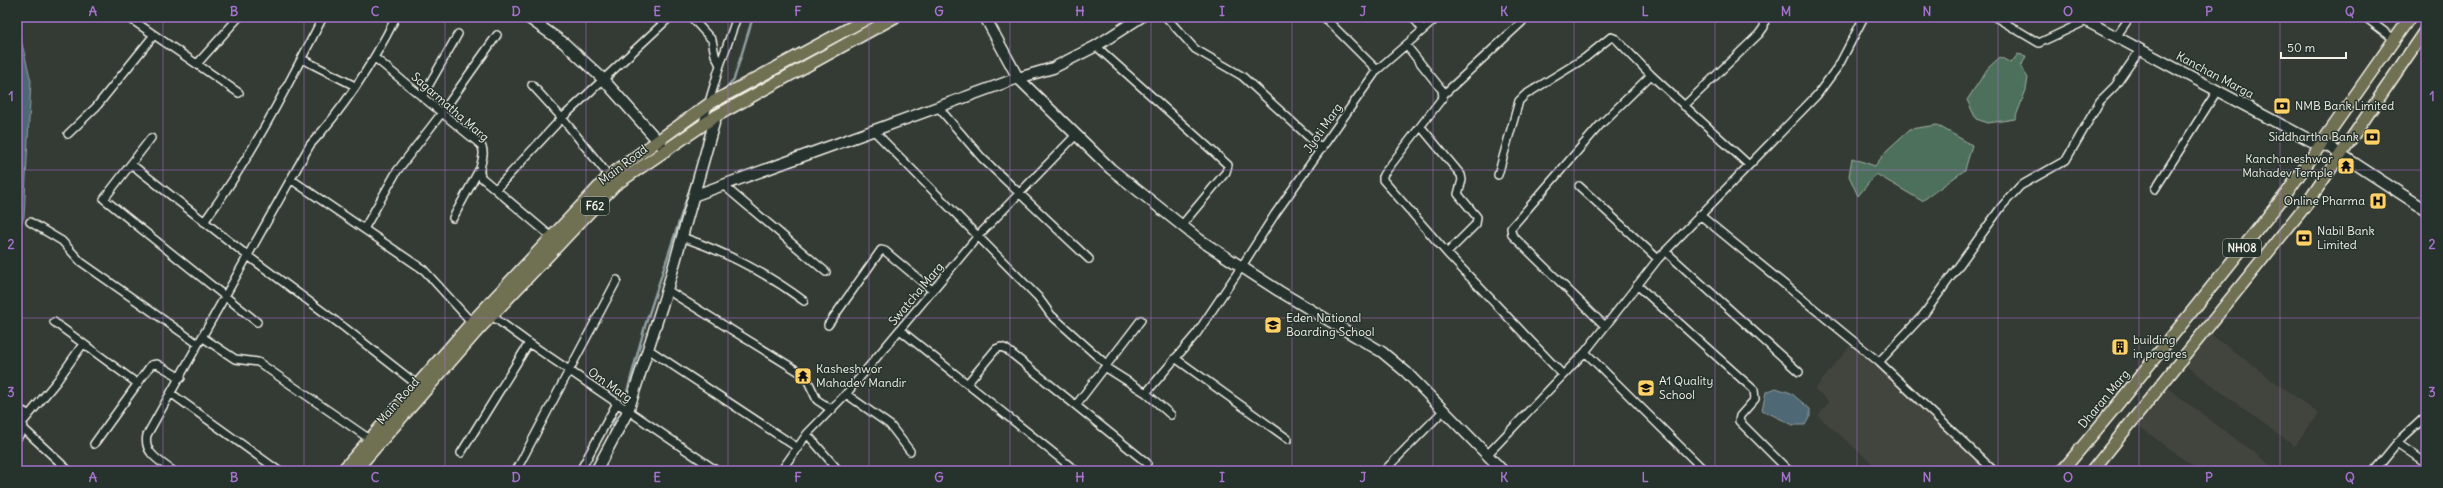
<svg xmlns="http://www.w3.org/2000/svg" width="2443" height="488" font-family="Delius,sans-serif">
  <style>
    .built { fill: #43453d }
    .green { fill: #4e705c; stroke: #a1b0a2 }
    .water { fill: #4f6874; stroke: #919fa2 }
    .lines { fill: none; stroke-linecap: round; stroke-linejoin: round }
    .stream { stroke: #919fa2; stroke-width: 2.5 }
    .street-casing { stroke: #f4f1e8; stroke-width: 10 }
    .secondary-casing { stroke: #f4f1e8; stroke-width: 13 }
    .primary-casing { stroke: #f4f1e8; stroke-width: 14 }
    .street { stroke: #26332d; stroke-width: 7 }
    .secondary { stroke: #26332d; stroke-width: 10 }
    .primary { stroke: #706f52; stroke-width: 11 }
    .grid { fill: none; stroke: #a571cd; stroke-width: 1; stroke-opacity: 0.55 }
    .labels { text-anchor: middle; stroke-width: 3; stroke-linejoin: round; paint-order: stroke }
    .shield { fill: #26332d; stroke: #b6b8b0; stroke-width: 1 }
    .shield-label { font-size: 11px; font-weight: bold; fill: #f4f1e8 }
    .street-label { font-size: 12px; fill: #f4f1e8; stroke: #26332d }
    .poi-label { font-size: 12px; fill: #f4f1e8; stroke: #26332d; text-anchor: start }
    .neatline { fill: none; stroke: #a571cd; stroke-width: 1.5 }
    .grid-label { font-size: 13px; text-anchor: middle; font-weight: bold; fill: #a571cd }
  </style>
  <rect width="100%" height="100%" fill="#333b34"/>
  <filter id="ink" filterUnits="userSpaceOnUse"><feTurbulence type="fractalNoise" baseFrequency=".025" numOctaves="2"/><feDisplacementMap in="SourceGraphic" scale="8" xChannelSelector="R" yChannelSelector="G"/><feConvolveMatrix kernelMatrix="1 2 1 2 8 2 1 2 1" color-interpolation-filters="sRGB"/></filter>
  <g filter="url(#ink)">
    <path class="built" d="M2202,328L2319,414L2294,446L2185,365L2183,358Z
      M1854,341L1876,364L1986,471H1881L1818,416L1829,402L1815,389Z
      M2157,380L2273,467L2270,471H2199L2128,418Z"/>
    <path class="green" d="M2018,54L2026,56L2021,67L2028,78L2026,90L2015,119L1988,123L1976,119L1967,100L1988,68L2000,57L2011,63Z
      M1937,125L1972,145L1965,170L1922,201L1876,174L1858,196L1849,176L1852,158L1875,166L1887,150L1910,129Z"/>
    <path class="water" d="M17,23L31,81L24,217L17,234Z
      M1776,388L1791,393L1810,409V416L1805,425H1793L1762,410L1766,392Z"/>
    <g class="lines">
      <path class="stream" d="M722,92L734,79L753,17
        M624,403L645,326L694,176
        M610,435L616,414"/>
      <g class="street-casing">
        <path id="street" d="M128,17L239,93
          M691,17L712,40L715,55L720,65L702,126
          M1166,17L1195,49L1242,76L1322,149
          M1324,17L1377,70
          M1413,17L1423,30
          M1995,17L2039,43L2086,21
          M2365,17L2394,39
          M2116,37L2130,17
          M1406,45L1442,90L1443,97L1383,175V180L1447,253L1563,375
          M1096,46L1228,165L1226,172L1181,226
          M375,58L481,145C488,157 475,168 482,178L554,239
          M302,59L355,86
          M197,64L239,17
          M720,65L737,17
          M532,85L562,118L670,17
          M1443,95L1522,22
          M422,97L458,34
          M1684,106L1759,34L1764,27L1765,17
          M938,107L982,158L1089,259
          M1421,127L1461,175L1462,180L1458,194L1477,217L1476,224L1447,253
          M873,130L1038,297L1051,315L1107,365
          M68,134L96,107L154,35
          M151,138L104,199L257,322
          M131,164L248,256L345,328L420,387
          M1498,175L1519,101L1525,95L1585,58L1611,37L1616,39L1651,75L1749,165
          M292,180L424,270L474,325
          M723,185L826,272
          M1579,186L1658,259
          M496,189L562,118L609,176
          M2155,189L2217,91
          M1700,215L1879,362L1994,471
          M453,218L479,170
          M30,222L62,241L81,262L198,344
          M204,222C251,158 287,87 323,17
          M364,229L397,171L441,114L497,35
          M682,237C725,252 768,274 804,301
          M1665,251L1799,372
          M1637,285L1754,390L1755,399L1740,416L1739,421L1789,471
          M667,290L801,373L807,379L817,400L832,410
          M492,316L529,343L717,471
          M54,322L138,384
          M828,325L881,250L885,251L933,291
          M1605,326L1512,235L1511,228L1600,125L1651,75
          M900,330L1076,471
          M202,337L235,359L258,362L371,440
          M648,349L798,448
          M1585,352L1705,471
          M1175,358L1288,439
          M1879,362L1924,314L2002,206L2020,186L2066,160L2100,101L2115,86L2140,50
          M1105,367L1146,393L1171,415
          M967,384L996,349L1001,347L1006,349L1147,463
          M1146,393L1197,333L1242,266L1275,214L1377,70L1438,17
          M172,394L279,471
          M846,394L890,425L910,451
          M1076,405L1141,320
          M17,408L28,414
          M807,434L839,471
          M17,438L24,429
          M2397,443L2426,463
          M94,444L151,365L157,364L181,378
          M461,453L529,343
          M1487,455L1585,352L1658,259L1817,95L1839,65L1864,17
          M69,471L24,429L23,422L57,381L83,344
          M173,471C160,461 143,453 147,435L310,145C345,107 373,63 396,17
          M516,471L617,280
          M580,471L617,403
          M781,471L807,434L846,394L978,236L1075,136
          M1384,471L1443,411
          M2374,471L2397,443L2426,416"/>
      </g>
      <g class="secondary-casing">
        <path id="secondary" d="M527,17L564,43L603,79L666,150
          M985,17L1018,78L1111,169L1200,240L1279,291L1382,352L1406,372L1503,471
          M2079,17L2319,145L2328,146L2426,210
          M693,196L1018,78L1053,68L1096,46L1141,17
          M596,471L628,411L667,290L716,116"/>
      </g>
      <g class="primary-casing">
        <path id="primary" d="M342,471L472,322L609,176L709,104L870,17
          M355,471L479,329L615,185L716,116L895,17
          M2062,471L2113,410L2286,194L2410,17
          M2092,471L2306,205L2426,29"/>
      </g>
      <use href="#street" class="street"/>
      <use href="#secondary" class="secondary"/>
      <use href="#primary" class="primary"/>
    </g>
  </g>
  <path class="grid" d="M163,17V471M304,17V471M445,17V471M586,17V471M728,17V471M869,17V471M1010,17V471M1151,17V471M1292,17V471M1433,17V471M1574,17V471M1715,17V471M1857,17V471M1998,17V471M2139,17V471M2280,17V471M17,170H2426M17,318H2426"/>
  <defs>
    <g id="bank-square" transform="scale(0.9)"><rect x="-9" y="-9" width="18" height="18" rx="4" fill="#ffd166" stroke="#26332d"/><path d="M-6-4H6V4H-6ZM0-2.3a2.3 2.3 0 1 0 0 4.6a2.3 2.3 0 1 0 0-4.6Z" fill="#111"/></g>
    <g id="temple-square" transform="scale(0.9)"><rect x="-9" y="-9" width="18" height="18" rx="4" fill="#ffd166" stroke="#26332d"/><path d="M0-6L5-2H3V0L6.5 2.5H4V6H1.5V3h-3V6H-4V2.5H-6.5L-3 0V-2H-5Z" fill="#111"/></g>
    <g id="hospital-square" transform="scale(0.9)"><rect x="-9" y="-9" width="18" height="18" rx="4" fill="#ffd166" stroke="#26332d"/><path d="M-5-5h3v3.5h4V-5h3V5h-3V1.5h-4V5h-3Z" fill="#111"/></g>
    <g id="school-square" transform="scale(0.9)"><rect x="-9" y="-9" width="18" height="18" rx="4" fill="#ffd166" stroke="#26332d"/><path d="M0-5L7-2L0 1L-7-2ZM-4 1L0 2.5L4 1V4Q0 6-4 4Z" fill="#111"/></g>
    <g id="building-square" transform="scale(0.9)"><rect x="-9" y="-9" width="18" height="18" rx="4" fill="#ffd166" stroke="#26332d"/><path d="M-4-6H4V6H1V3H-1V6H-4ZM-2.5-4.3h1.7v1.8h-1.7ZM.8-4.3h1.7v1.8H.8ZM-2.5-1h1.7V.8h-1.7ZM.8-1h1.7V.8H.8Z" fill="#111"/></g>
  </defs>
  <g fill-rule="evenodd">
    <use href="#bank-square" x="2282" y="106"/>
    <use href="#bank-square" x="2372" y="137"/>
    <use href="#temple-square" x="2346" y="166"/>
    <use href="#hospital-square" x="2378" y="201"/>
    <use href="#bank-square" x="2304" y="238"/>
    <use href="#school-square" x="1273" y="325"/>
    <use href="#building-square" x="2120" y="347"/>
    <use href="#temple-square" x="803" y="376"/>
    <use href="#school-square" x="1646" y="388"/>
  </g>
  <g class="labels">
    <g class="shield">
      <rect x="581" y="197" width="28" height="18" rx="3"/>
      <rect x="2223" y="239" width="38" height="18" rx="3"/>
    </g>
    <g class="shield-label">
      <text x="595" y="210">F62</text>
      <text x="2242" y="252">NH08</text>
    </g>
    <g class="street-label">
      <text transform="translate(2215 75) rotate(28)" y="4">Kanchan Marga</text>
      <text transform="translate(450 107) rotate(41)" y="4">Sagarmatha Marg</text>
      <text transform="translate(1323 128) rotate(-55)" y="4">Jyoti Marg</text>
      <text transform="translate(623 165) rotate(-37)" y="4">Main Road</text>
      <text transform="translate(916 294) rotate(-50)" y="4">Swatcha Marg</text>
      <text transform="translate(610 385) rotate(35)" y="4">Om Marg</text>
      <text transform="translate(2104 399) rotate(-50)" y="4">Dharan Marg</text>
      <text transform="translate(398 401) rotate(-49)" y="4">Main Road</text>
    </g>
    <g class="poi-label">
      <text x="2295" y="110">NMB Bank Limited</text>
      <text x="2359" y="141" text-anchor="end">Siddhartha Bank</text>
      <text x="2333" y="163" text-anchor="end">Kanchaneshwor<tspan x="2333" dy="14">Mahadev Temple</tspan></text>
      <text x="2365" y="205" text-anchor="end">Online Pharma</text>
      <text x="2317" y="235">Nabil Bank<tspan x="2317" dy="14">Limited</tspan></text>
      <text x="1286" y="322">Eden National<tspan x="1286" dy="14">Boarding School</tspan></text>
      <text x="2133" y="344">building<tspan x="2133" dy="14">in progres</tspan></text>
      <text x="816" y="373">Kasheshwor<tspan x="816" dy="14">Mahadev Mandir</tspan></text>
      <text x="1659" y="385">A1 Quality<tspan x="1659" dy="14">School</tspan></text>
    </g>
  </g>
  <rect width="2443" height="488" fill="none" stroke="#26332d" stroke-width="44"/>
  <path d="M2281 52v6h65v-6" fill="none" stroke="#f4f1e8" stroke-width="2"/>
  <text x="2287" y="52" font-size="12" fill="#f4f1e8" stroke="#26332d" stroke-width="3" paint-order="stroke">50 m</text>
  <rect x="22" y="22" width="2399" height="444" class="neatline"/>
  <g class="grid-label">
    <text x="93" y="16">A</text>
    <text x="234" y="16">B</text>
    <text x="375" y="16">C</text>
    <text x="516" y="16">D</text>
    <text x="657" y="16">E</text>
    <text x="798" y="16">F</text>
    <text x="939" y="16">G</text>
    <text x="1080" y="16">H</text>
    <text x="1222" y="16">I</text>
    <text x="1363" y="16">J</text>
    <text x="1504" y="16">K</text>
    <text x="1645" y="16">L</text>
    <text x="1786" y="16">M</text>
    <text x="1927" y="16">N</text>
    <text x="2068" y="16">O</text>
    <text x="2209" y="16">P</text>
    <text x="2350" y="16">Q</text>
    <text x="11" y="101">1</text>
    <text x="2432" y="101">1</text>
    <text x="11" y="249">2</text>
    <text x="2432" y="249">2</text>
    <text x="11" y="397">3</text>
    <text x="2432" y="397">3</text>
    <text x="93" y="482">A</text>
    <text x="234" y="482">B</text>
    <text x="375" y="482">C</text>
    <text x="516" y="482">D</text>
    <text x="657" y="482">E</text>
    <text x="798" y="482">F</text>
    <text x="939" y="482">G</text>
    <text x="1080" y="482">H</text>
    <text x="1222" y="482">I</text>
    <text x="1363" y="482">J</text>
    <text x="1504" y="482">K</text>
    <text x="1645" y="482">L</text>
    <text x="1786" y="482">M</text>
    <text x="1927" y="482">N</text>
    <text x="2068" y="482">O</text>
    <text x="2209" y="482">P</text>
    <text x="2350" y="482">Q</text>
  </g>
</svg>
